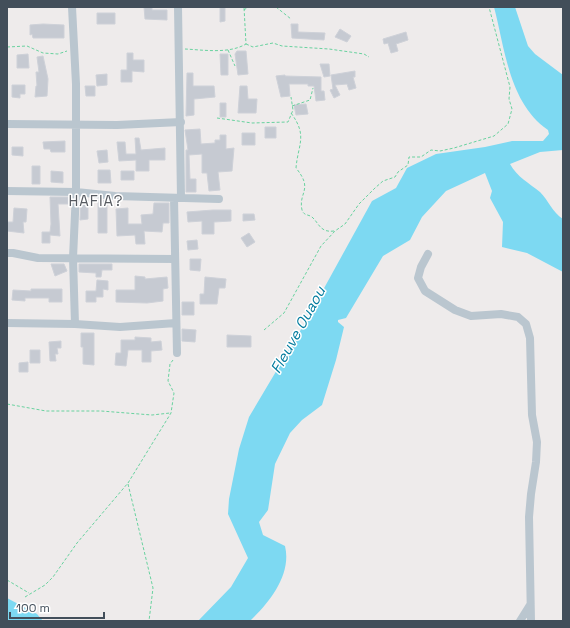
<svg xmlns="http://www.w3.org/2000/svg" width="570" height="628" font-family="'Space Grotesk',sans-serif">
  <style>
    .water { fill: #7dd9f2 }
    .building { fill: #c6cad2; stroke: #ced1d8 }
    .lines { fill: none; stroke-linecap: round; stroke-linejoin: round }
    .path { stroke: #69d29f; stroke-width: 1; stroke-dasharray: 3 2; stroke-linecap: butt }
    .minor { stroke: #bac6cf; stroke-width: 8 }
    .labels { text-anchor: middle; stroke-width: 3; stroke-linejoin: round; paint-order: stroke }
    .neighbourhood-label { font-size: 15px; letter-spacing: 1px; fill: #575b61; stroke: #fff }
    .water-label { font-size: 15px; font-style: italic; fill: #037c9e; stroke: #fff }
  </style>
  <rect width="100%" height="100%" fill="#eeebeb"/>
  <path class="water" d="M494,7H515L528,46L535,54L563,75V150L540,152L510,164C517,177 529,183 540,192C549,201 552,212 563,219V272L527,253L502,247L503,222L490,198L492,191L485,173L446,191L422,217L410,240L383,256L346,318L338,320V322L344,327L336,360L322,405L302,420L290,433L275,464L268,510L259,522L263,535L285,546C292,575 269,603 250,621H198L231,587L248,558L228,514L229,499L239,449L249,417L306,321L372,201L396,188L407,168L436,154L485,147L512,141H543L549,134L548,130C509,103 505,49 494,7Z
    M7,598L37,614L43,621H7Z"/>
  <path class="building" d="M144,7H152V10H167V20L145,19Z
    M220,7H225V21L220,22Z
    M97,13H115V24H97Z
    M43,24L64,25V38H33L32,34L30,35V25Z
    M291,24H298V32L325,33L324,40L292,38Z
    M340,29L351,36L347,42L335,37Z
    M406,32L408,40L396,44L398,51L391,53L388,43L384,44L383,39Z
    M237,51H246L248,74L238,75L235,54Z
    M127,53H133V60H144V72L132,71V82H121V70H127Z
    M28,54L29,68H17V55Z
    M220,54H228V75H221Z
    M43,56L48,79L47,96L35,97L36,86H37L36,72H39L37,57Z
    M320,64H329L330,76L324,77Z
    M355,71V77H353L356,88L349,90L347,84L335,85L340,95L334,98L330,90L333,89L331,75Z
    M187,73H193V86H214L215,97L194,99V115L186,116Z
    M107,74V85L97,86L96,75Z
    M285,75V76L321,77V91H324L325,100L316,101L314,86H308V84H289L290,96L281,97L276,76Z
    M12,85H25V94H20V98L12,97Z
    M85,86H95V96H86Z
    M240,86H247L248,99H257L256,113H238Z
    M220,103H226V117H220Z
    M306,104L308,114L296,115L294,105Z
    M265,127H276V138H265Z
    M200,129L201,144L215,143V140H220V135H226V149L234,148L232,171L218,172L220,190L209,191L207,173H202V154L189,155L190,179H196V192H186V150H188L185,130Z
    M242,133H255V145H242Z
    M135,138H139L141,150L165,148V160H149V171H136V160L119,161L117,142H125L126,154H136Z
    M65,141V152H51L50,149H44L43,142Z
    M12,147H23V156L12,155Z
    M107,150L108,162L99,163L97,151Z
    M32,166H40V184H32Z
    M98,170H110L111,183H98Z
    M51,171L63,172V183L51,182Z
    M121,171H134V180H121Z
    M50,197H68V204H58L60,236L50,235V243H42V232H50L51,224Z
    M81,200H88V219L80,220Z
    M98,200L107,201V233H98Z
    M154,203H169V223H163L162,232L144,231L145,244H136L135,235L117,236L116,209L128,208V224H142L141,215L153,214Z
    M14,208L27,209L26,222H23L24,233L7,231V222H13Z
    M213,210H231V221L214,222V234H202V221L188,222L187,212Z
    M243,214H254L255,220L243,221Z
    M249,233L255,242L247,247L241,238Z
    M197,240L198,249L188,250L187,241Z
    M190,259H201L200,271L190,270Z
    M51,264H64L67,271L55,276Z
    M79,264H112V270H102L101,277H96V273L79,272Z
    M135,276L145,277V279L167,277L168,288L163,289V301L147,303L116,302V290H135Z
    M205,277L226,279L225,288H219L217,304H200V294H204Z
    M97,280L108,281V290L103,289V297H96V302H86V291H96Z
    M31,289H62V302H49V298H25V301L12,300L13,290L31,291Z
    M182,302H194V315H182Z
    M182,329L196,330L195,342L182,341Z
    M81,333H94V365L83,364V347H81Z
    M227,335L251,336V347H227Z
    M135,337L151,338V342L161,341L162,350L151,351V362H142V350H128L126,366L115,365L116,353H121V340H135Z
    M61,341V348H57L58,354H55L56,361H50L49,342Z
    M30,350H40V363H30Z
    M28,362V372H19V363Z"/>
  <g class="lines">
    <path class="path" d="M276,7L291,19
      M244,10L248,7
      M246,44L253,47L273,43L282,46L329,49L364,54L369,57
      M7,47L27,46L43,53L58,54L67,51
      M185,49C204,50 229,54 246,44L244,7
      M228,50L235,66
      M292,106L310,100L313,88
      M291,113C308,136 298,144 296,168C314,190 298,192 302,210C304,216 308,214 312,217C319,223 320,233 334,231
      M217,118L252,123L288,122L293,110L291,97
      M264,330L284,313L321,246L335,231L345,224L359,204L375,188L383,181L395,177L398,172L408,165L409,157H421L431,150L440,151L454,148L494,136L508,124L512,109L509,99L510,87L489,7
      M7,404L46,411H101L152,415L170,413
      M128,484L153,588L149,621
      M7,580L29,593
      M25,597L45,585L53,577L77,543L128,483L171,413L174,393L168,381L170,364L173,360"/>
    <path class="minor" d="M72,7L76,84V192L73,258L75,324
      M178,7L181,198
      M7,124L117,125L181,122
      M7,191L76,192L115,196L219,199
      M174,198L177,353
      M7,253H13L38,258L175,259
      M428,254L421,267L418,278L425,291L455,310L471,316L501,314L518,317L526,324L530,338L532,415L537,442L536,462L531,494L529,517L531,621
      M7,323L75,324L120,327L176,323
      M520,621L530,605"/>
  </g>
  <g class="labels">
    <g class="neighbourhood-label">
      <text x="96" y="206">HAFIA?</text>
    </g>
    <g class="water-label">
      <text transform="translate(298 330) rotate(-61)" y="5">Fleuve Ouaou</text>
    </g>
  </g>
  <rect width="570" height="628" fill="none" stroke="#424e5a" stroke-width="16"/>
  <path d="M10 612v6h94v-6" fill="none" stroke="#424e5a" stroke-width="2"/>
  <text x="16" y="612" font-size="12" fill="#424e5a" stroke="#ffffff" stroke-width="3" paint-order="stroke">100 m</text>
</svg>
